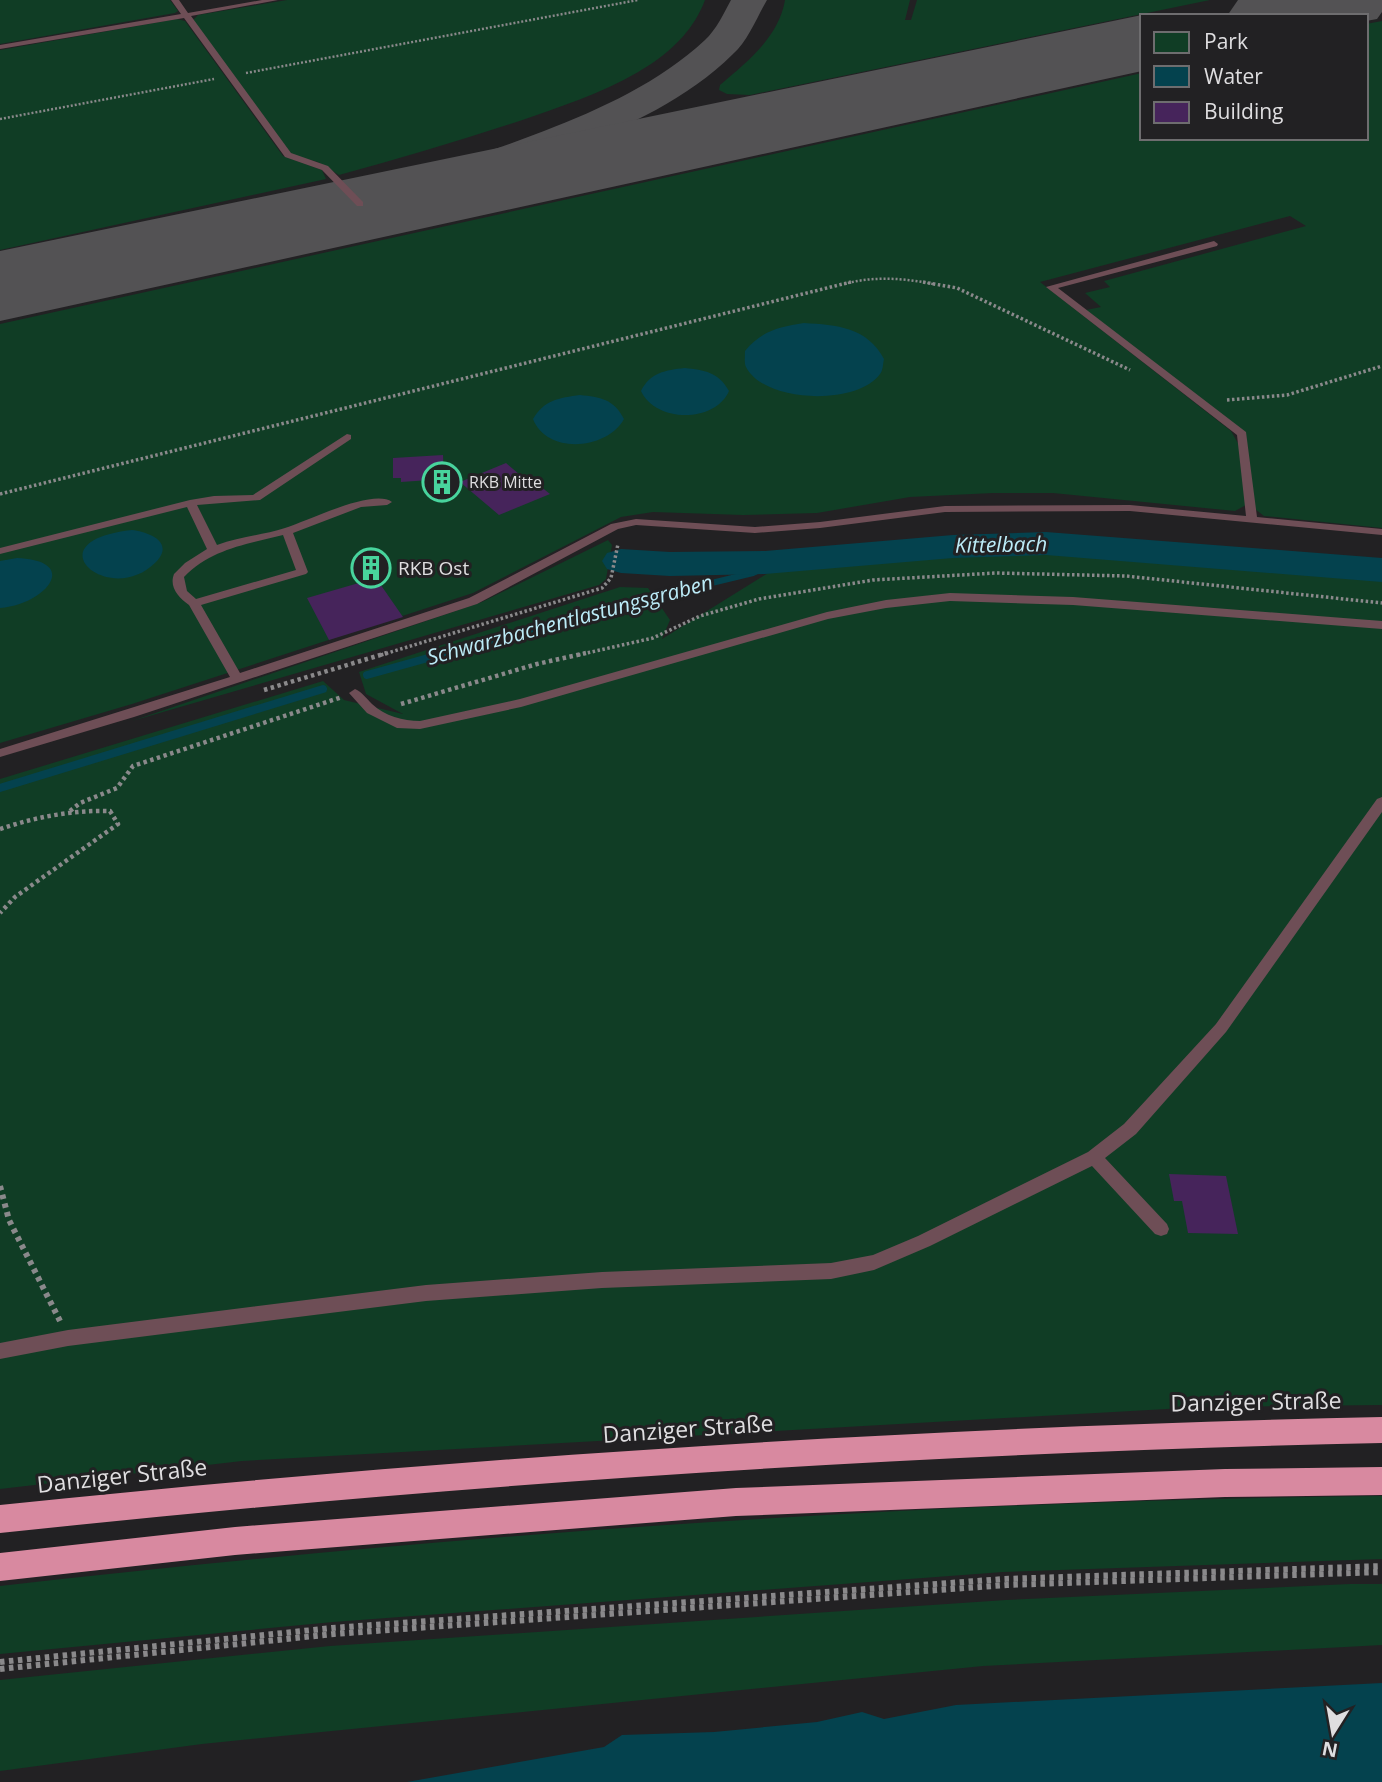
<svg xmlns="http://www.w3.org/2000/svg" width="1382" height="1782" font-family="'Open Sans',sans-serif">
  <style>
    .green { fill: #103d25 }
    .water { fill: #04424e }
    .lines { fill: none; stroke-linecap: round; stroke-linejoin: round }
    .stream-far1 { stroke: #04424e; stroke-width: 6 }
    .stream { stroke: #04424e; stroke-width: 8 }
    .river { fill: #04424e; fill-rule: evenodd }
    .taxiway { fill: #535254; fill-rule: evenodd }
    .runway { fill: #535254; fill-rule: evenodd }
    .building { fill: #46245b }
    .path-far3 { stroke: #8a898b; stroke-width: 2.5; stroke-dasharray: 2 2; stroke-linecap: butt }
    .path-far2 { stroke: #8a898b; stroke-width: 3.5; stroke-dasharray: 2.5 2.5; stroke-linecap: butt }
    .path-far1 { stroke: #8a898b; stroke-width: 4.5; stroke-dasharray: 3.5 3.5; stroke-linecap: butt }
    .path { stroke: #8a898b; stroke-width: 6; stroke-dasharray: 4.5 4.5; stroke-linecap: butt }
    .lane { fill: #6e4e56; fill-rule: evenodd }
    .highway { fill: #d889a0; fill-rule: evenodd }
    .labels { text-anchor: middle; stroke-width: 6; stroke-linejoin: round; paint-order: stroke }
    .far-poi-label { font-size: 16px; fill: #dfdee0; stroke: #222123; text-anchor: start }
    .poi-label { font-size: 19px; fill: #dfdee0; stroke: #222123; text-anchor: start }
    .water-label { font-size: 21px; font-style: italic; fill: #bcecf8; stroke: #222123 }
    .near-street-label { font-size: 23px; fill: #dfdee0; stroke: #222123 }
  </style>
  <rect width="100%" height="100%" fill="#222123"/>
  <path class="green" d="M0,0H170L178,11L175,13L0,44Z
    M287,0H705C695,27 675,48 651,64C615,88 574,102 534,116C470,138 405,157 339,175L318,162L292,155L193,20L198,15Z
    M785,0H910L905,20H911L917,0H1210L750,95L727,94L719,90L720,85C747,62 779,37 785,0Z
    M177,19L185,21L283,156L322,170L326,179L0,250V50Z
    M1382,21V528L1264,516L1255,509L1246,436L1086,310L1101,307L1085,293L1110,287L1104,281L1306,226L1290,216L1040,282L1231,431L1239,445L1246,505L1235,511L1053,493H993L910,497L817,513L743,515L653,512L621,517L473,593L132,704L0,743V324L1142,73V138H1366V24Z
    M608,540L612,545L606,579L599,585L132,721L482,602Z
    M1066,548L1382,577V1405L1202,1407L242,1461L0,1489V779L323,681L344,700L403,714L366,694L359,672L620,587L648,588L670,620L662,639L773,570L877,560Z
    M1382,1496V1559L1003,1572L333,1622L0,1654V1586C459,1534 920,1501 1382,1496Z
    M1350,1584H1382V1645L983,1666L202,1744L0,1771V1680L330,1646L1006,1600Z"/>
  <path class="water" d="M804,323C837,325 867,327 884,359C883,363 883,371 880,374C857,406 764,403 746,367C744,363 745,356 745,351C761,331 779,327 804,323Z
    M685,368C704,370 719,372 729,391C715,423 656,423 641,391C650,373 665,370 685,368Z
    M580,395C600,397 614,399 624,419C607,450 547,455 533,419C544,400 559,398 580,395Z
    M132,530C149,532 175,542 156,562C110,609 30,541 132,530Z
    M17,558C83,561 44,605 0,608V561Z
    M1382,1683V1782H407L604,1747L622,1735L714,1732L817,1722L862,1712L884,1719L956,1705Z"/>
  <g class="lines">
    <path class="stream-far1" d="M440,655L608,608L753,573L773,564"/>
    <path class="stream" d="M367,675L446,653
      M0,788L323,689"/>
    <path class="river" d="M1046,532L1382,558V582L1046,555L953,558L765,574L670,576L621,573L607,569L602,561L607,553L621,549L670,552L765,551L953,535Z"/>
    <path class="taxiway" d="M731,0H767C757,17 748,41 733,54C688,99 627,126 569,150C457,195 339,223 222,252L206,248L200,239L206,230C320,201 434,174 544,131C601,109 660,82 705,40C716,30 724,13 731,0Z"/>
    <path class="runway" d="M1238,0H1382V12L1377,19L1366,21V16H1227Z
      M1142,15V71L0,321V251Z"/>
  </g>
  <path class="building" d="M443,455L444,479L401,482V478H393V458Z
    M506,463L526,480L530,478L550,494L499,515L460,482Z
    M376,578L403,617L329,640L307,598Z
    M1169,1174L1226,1176L1238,1234L1188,1233L1182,1201H1174Z"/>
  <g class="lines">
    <path class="path-far3" d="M246,73L638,0
      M0,119L214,79
      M844,284C873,276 904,278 933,284"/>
    <path class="path-far2" d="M923,282L957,288L1130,370
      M1227,400L1287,395L1382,366
      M0,494L851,282
      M381,655L602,588L611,578L618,544
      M578,655L653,638L700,616L759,599L873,580L996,573L1126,576L1382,603"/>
    <path class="path-far1" d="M264,690L387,653
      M401,704L537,664L586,653
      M70,811L80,803L117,788L133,766L342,697
      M0,829C36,817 72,810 110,811L118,824L15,897L0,913"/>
    <path class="path" d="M0,1186L9,1220L60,1321
      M0,1662L332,1628L1004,1579L1382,1566
      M0,1669L334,1634L1007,1585L1382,1572"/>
    <path class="lane" d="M171,0H179L188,13L262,0H278L191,16L291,153L328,166L363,202V206H357L322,170L285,157L184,18L0,49V45L181,14Z
      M1214,241L1218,244L1217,246L1058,288L1246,432L1257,517L1382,529V535L1130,511L945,512L820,528L755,533L636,525L618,529L477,604L134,717L0,757V749L230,677L189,605C178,597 169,587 174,574L185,563L207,549L187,507L0,554V548L190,500L214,496L253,495L347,434L351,435V439L260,500L197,505L217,545C239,537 263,535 285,528C308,521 373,488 392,502L387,505L361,507L293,533L308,572L306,574L201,605L240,673L469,598L611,524L636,519L755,527L820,522L945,506L1130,505L1246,516L1237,435L1046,287ZM283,535L296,570L196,599L187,591L184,577C211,549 247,544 283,535Z
      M950,593L1073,597L1382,621V629L1073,605L950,601L886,608L828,619L521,707L420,729L397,728L367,713L349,693L355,689C362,692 366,698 372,704C385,716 403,721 420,721L520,699L827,612L886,600Z
      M1382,797V812L1226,1032L1136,1134L1105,1158L1167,1224L1169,1229L1167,1234L1161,1236L1155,1234L1092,1166L930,1246L874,1270L831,1279L602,1288L426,1301L68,1346L0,1359V1343L68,1330L426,1285L602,1272L831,1263L873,1255L918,1236L1088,1152L1124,1124L1216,1024L1377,799Z"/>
    <path class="highway" d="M1382,1417V1443C920,1453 460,1484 0,1533V1505C460,1457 920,1427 1382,1417Z
      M1382,1467V1495L1225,1497L736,1516L235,1555L0,1581V1553L235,1527L736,1488L1225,1469Z"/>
  </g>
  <defs>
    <g id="building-ring" transform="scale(2.0125)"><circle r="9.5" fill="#222123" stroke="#48d49d" stroke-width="1.5"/><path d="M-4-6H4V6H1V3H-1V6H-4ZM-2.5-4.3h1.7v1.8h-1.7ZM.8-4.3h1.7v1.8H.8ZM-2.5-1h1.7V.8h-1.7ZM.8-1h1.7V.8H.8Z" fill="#48d49d"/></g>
  </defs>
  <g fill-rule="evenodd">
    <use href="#building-ring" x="442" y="482"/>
    <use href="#building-ring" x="371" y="568"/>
  </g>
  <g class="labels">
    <g class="far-poi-label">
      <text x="469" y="488">RKB Mitte</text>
    </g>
    <g class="poi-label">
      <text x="398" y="575">RKB Ost</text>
    </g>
    <g class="water-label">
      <text transform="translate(1001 545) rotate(-1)" y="7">Kittelbach</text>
      <text transform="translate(570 620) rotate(-15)" y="7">Schwarzbachentlastungsgraben</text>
    </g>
    <g class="near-street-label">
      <text transform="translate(1256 1402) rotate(-1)" y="8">Danziger Straße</text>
      <text transform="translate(688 1429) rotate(-4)" y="8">Danziger Straße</text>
      <text transform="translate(122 1476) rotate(-6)" y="8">Danziger Straße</text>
    </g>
  </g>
  <rect x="1140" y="14" width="228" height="126" fill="#222123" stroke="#6e6d6f" stroke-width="2"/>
  <rect x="1154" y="32" width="35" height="21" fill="#103d25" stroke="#6e6d6f" stroke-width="2"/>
  <text x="1204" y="49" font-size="21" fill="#dfdee0">Park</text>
  <rect x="1154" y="66" width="35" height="21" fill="#04424e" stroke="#6e6d6f" stroke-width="2"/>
  <text x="1204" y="84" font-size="21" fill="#dfdee0">Water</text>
  <rect x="1154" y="102" width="35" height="21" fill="#46245b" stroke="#6e6d6f" stroke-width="2"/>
  <text x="1204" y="119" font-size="21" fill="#dfdee0">Building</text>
  <g transform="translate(1333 1733) rotate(191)" stroke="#222123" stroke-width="5" paint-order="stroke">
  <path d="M0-5L12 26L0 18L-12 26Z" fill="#dfdee0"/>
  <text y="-10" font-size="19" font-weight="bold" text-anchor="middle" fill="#dfdee0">N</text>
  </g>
</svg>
